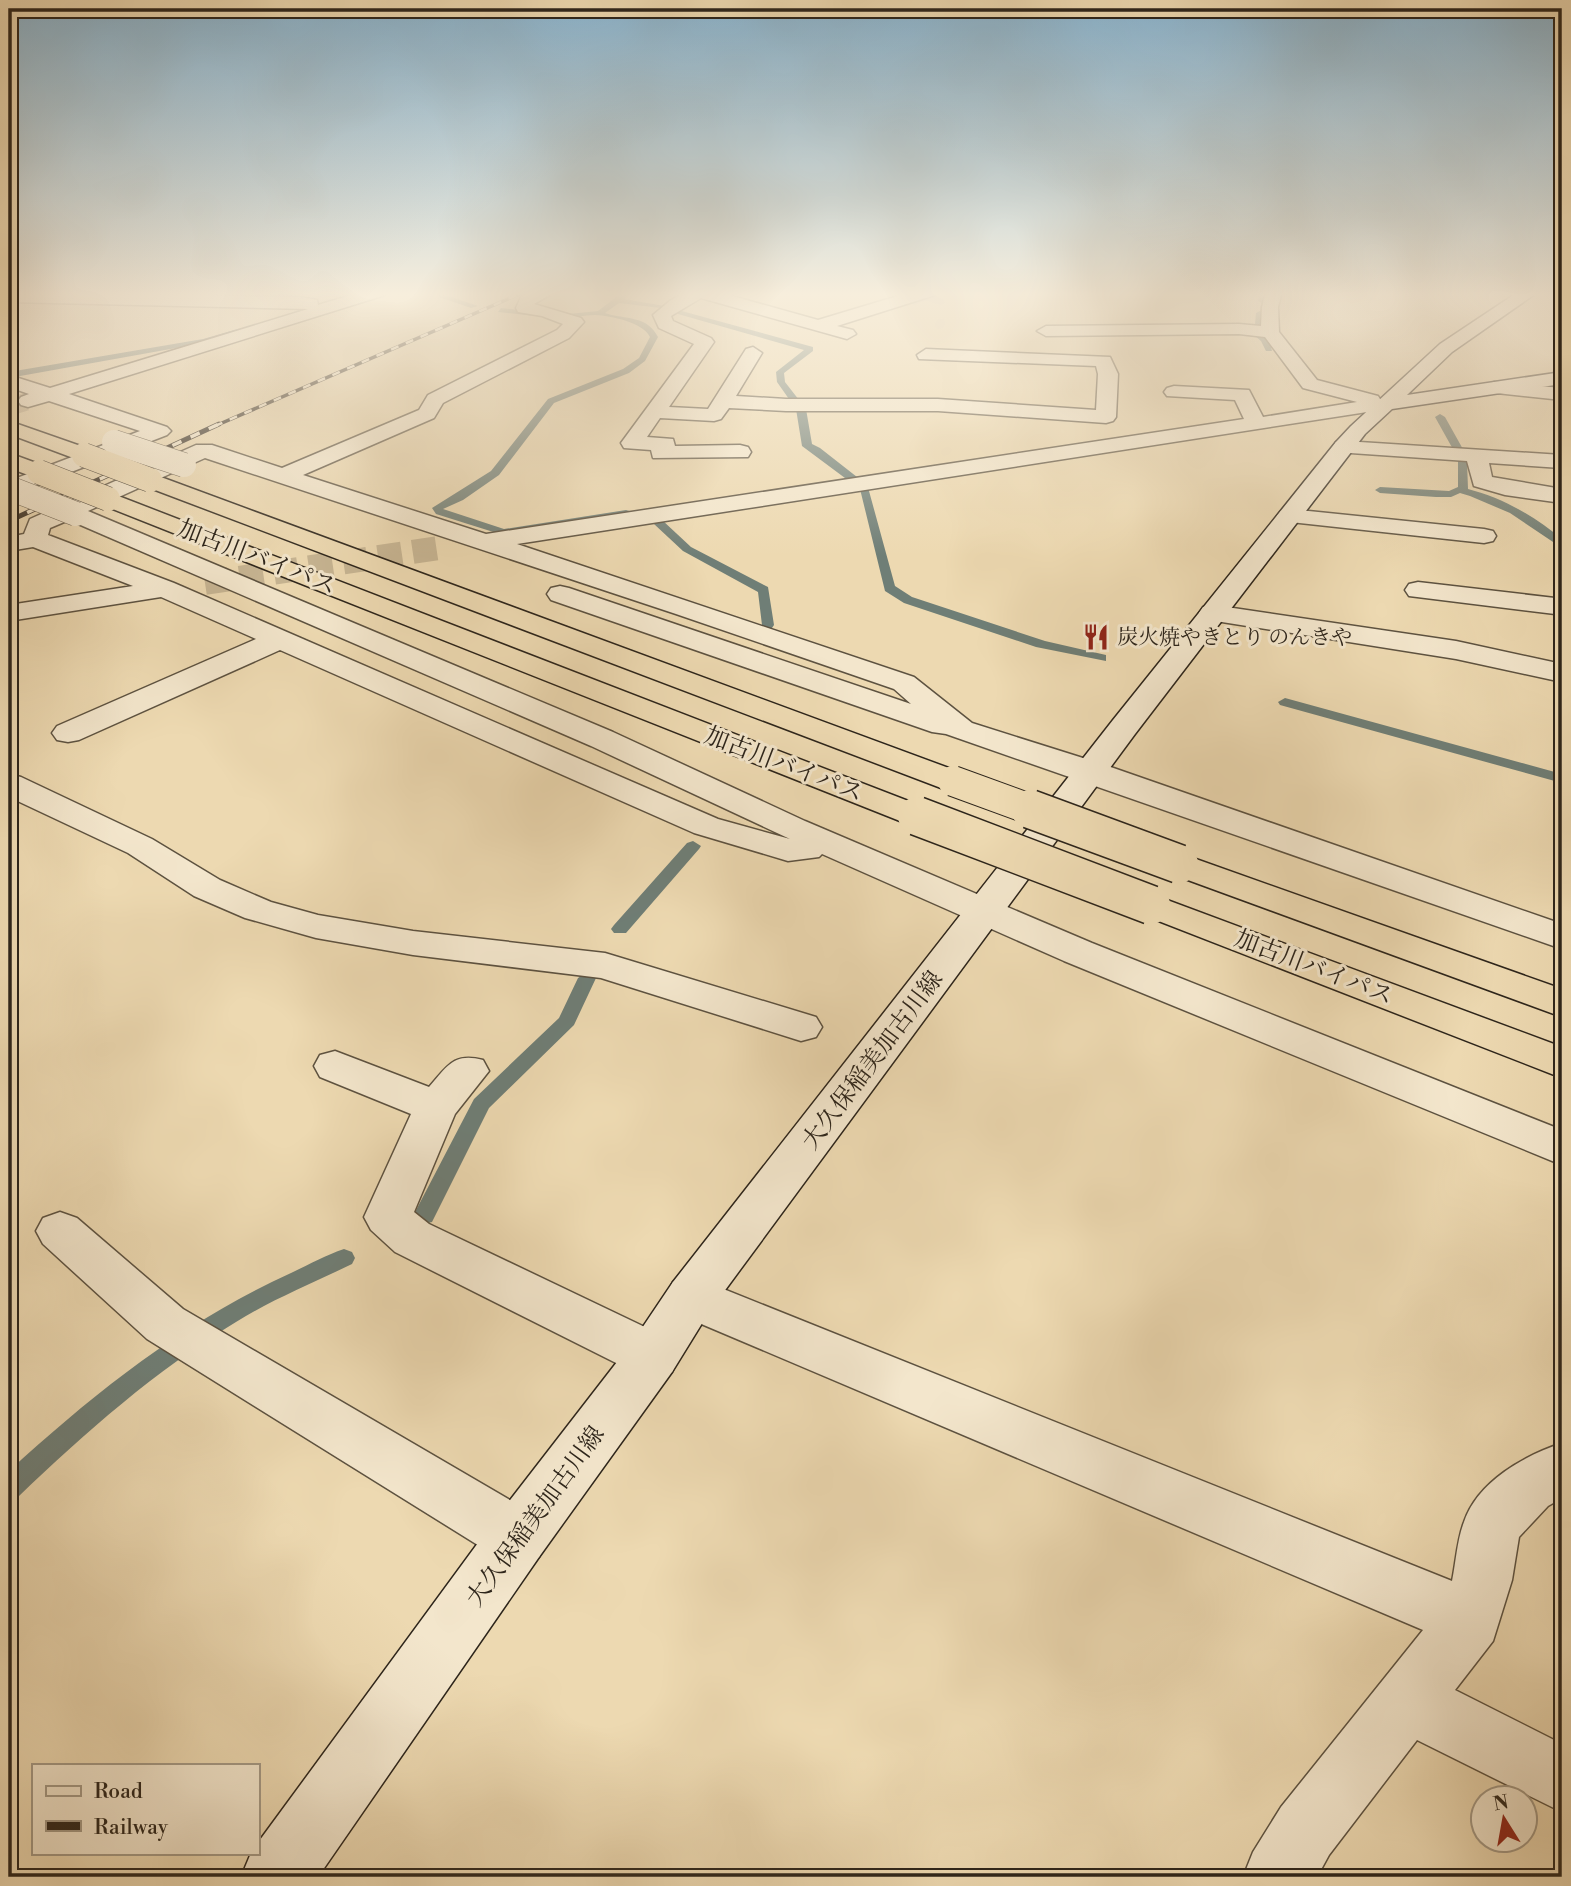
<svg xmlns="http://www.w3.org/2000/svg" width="1571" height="1886" font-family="'Libre Bodoni','Noto Serif JP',serif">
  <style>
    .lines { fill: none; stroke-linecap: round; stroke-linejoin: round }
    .stream { fill: #6f7e76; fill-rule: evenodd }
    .street-tunnel-far1 { stroke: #c7b593; stroke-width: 18; stroke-dasharray: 18 10; stroke-linecap: butt }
    .street-tunnel { stroke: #c7b593; stroke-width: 24; stroke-dasharray: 24 11; stroke-linecap: butt }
    .street-casing { stroke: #5d5240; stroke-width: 3 }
    .secondary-casing { stroke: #2d251b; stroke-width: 3 }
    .highway-casing { stroke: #2d251b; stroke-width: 3 }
    .street { fill: #f3e6cc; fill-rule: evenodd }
    .secondary { fill: #f3e6cc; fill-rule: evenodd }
    .highway { fill: #edd9b1; fill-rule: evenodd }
    .rail-far1-casing { stroke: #2d251b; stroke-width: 3.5 }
    .rail-casing { stroke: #2d251b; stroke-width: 5 }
    .rail-far1 { stroke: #f3e6cc; stroke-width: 2.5; stroke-dasharray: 8; stroke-linecap: butt }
    .rail { stroke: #f3e6cc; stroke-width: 3.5; stroke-dasharray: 10; stroke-linecap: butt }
    .street-bridge-casing { stroke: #5d5240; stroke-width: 25; stroke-linecap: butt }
    .highway-bridge-far2-casing { stroke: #2d251b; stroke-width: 25; stroke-linecap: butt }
    .highway-bridge-far1-casing { stroke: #2d251b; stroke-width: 32; stroke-linecap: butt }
    .highway-bridge-casing { stroke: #2d251b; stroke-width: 41; stroke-linecap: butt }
    .street-bridge { stroke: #f3e6cc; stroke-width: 24 }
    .highway-bridge-far2 { stroke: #edd9b1; stroke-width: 24 }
    .highway-bridge-far1 { stroke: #edd9b1; stroke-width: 30 }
    .highway-bridge { stroke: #edd9b1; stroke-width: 38 }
    .labels { text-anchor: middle; stroke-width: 6; stroke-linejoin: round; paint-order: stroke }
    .far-poi-label { font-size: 21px; fill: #2d251b; stroke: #f3e6cc; text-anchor: start }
    .street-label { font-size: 24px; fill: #2d251b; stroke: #f3e6cc }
  </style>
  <rect width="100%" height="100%" fill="#edd9b1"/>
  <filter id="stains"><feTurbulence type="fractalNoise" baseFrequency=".00286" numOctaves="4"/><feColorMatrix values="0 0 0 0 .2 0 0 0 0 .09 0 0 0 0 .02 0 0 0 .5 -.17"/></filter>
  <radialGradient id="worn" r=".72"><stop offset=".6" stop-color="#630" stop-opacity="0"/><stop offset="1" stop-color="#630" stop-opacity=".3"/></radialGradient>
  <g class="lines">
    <path class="stream" d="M425,292H437L478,306L471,308Z
      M623,292H631L624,299L665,306L661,308L619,303L605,313C626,320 647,315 658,337L645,361L629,373L554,403L499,475L463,500L443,509L504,529L626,510L662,520L691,547L768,587L774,625L772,628L768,629L762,625L758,592L683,551L654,524L626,516L503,535L436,514L432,508L491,471L548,399L623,369L639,358L650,337C643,322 611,316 595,315C586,315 576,318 568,314L598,311Z
      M1261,292H1269L1262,303L1258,301Z
      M501,308L535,312L539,314L535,316L498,312Z
      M678,310L813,347V351L784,373L785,382L806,409L812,444L820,448L857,477V481H849L802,446L796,409L777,382L776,372L804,350L678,314Z
      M1260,311L1264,313L1262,334L1269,340L1272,351H1266L1261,341L1254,335L1256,313Z
      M238,329L241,333L204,343L9,378V372L203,339Z
      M1440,414L1445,417L1464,451L1462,453L1454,451L1435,417Z
      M1458,459L1467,461L1468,489C1503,498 1534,516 1562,539V548L1510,513L1470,496L1460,493L1451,497H1436L1380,493L1375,490L1380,487L1449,491L1458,487Z
      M860,489L869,491L895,586L912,597L1045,641L1106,655V661L1036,647L904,603L885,591Z
      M1285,698L1562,774V783L1280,705L1278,702Z
      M693,841L701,846L699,849L626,933H614L611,929L614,925L687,843Z
      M587,972L596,978L574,1025L489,1108L432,1222L424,1224L416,1222L413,1216L474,1099L559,1018L578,978Z
      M344,1249L352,1252L355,1258L352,1264C313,1283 273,1299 236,1322C156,1370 86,1432 18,1497L9,1500V1471C94,1393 185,1321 291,1273C308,1265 326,1255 344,1249Z"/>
    <path class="street-tunnel-far1" d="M9,407L28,401"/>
    <path class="street-tunnel" d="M205,583L446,547"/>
    <g class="street-casing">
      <path id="street" d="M9,292L300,297L317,300L318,305L361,292H387L385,295L69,394L167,427L171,431L167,435L9,496V481L140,431L49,401L28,407L21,405L18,401L21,397L29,394L9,387V375L50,388L308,309L9,302Z
        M533,292H555L534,304L581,318L584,322L569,338L443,403L434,418L303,475L486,534L1244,419L1235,400L1167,396L1164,392L1167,388L1174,386L1249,390L1263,417L1357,402L1303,388L1265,337L1239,334L1046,336L1037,331L1046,326L1239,324L1261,326L1262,307L1266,292H1282L1278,307L1279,332L1317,380L1378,396L1380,399L1393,400L1396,404L1393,408L517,544L914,677L972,723L1102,764L1562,924V949L946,734L932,732L551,600L547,594L551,588L560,586L569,588L911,704L894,689L676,614L205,458L88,511L613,732L805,821L1092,943L1562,1130V1165L1064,961L822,854L819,857L788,861L694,833L280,650L79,740L68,742L57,740L52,733L57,726L256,639L161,597L9,621V605L133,586L33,547L9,551V537L24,534L30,519L196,445H212L282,468L419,410L428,395L557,330L563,324L542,316L518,312L516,308L521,297ZM69,520L591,746L790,839L718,819L174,583L48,535L50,528Z
        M687,292H718L818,320L911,292H937L935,295L837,326L853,330L856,334L847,339L701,298L671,316L673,321L711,338L714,342L669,407L708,409L746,349L753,347L762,353L736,396L786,399H938L1096,410L1098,374L1096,366L919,359L917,355L926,349L1110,357L1118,374L1116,417L1113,421L1106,423L938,411H786L729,408L721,419L714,421L660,418L647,437L673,439L675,446L740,445L748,447L751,452L748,457L653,458L651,450L624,448L621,443L694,344L659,328L653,315L671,300Z
        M1494,382L1562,388V400L1487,392L1484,388Z
        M1344,441L1562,455L1561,468L1489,463L1492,477L1562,489V503L1505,495L1474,486L1467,461L1336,452L1333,447L1336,442Z
        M1289,509L1484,529L1493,531L1496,536L1493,541L1484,543L1281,521L1277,516L1281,511Z
        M1418,582L1555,598L1562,600V612L1555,614L1409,596L1405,590L1409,584Z
        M1213,605L1456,641L1562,664V682L1456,659L1203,619L1199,613L1203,607Z
        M9,774L21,777L152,839L220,880L271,902L318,915L413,931L605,953L816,1017L822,1027L816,1037L801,1041L601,978L413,955L316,938L245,918L194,896L128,853L9,797Z
        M335,1051L429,1087C447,1067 453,1052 483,1060L489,1071L455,1114L414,1212L429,1224L672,1340L679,1356L672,1372L653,1379L634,1372L395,1252L371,1230L364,1217L411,1114L320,1077L314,1066L320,1055Z
        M60,1212L77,1218L183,1309L539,1517L547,1537L539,1557L518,1565L497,1557L147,1339L43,1244L36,1231L43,1218Z
        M691,1276L1452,1581C1456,1562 1457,1540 1464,1522C1478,1481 1524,1456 1562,1443V1498L1548,1506L1519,1537L1512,1580L1493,1641L1455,1690L1562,1744V1812L1417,1740L1329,1855L1317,1877H1243L1253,1852L1281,1807L1423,1630L673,1312L666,1297L673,1282Z"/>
    </g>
    <g class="secondary-casing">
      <path id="secondary" d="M1518,292H1538L1452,352L1407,395L1562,372V384L1392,409L1365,434L1135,734L709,1312L672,1372L539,1557L318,1877H241L251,1853H257V1844L497,1517L634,1340L673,1282L1113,720L1336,442L1351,426L1440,344Z"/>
    </g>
    <g class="highway-casing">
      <path id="highway" d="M9,421L92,450L95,455L92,460L84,462L9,434Z
        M9,453L47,467L50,472L47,477L39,479L9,468Z
        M150,473L965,774L969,781L965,788L953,791L941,788L142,485L139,480L142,475Z
        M108,492L929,809L934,816L929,823L917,826L905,823L100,504L96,499L100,494Z
        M1179,853L1562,989V1017L1166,872L1161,864L1166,856Z
        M1151,894L1562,1047V1078L1138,913L1132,905L1138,897Z"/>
    </g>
    <use href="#street" class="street"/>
    <use href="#secondary" class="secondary"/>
    <use href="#highway" class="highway"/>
    <g class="rail-far1-casing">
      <path id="rail-far1" d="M215,426L524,292"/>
    </g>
    <g class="rail-casing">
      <path id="rail" d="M9,521L219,424"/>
    </g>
    <use href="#rail-far1" class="rail-far1"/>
    <use href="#rail" class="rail"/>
    <g class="street-bridge-casing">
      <path id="street-bridge" d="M114,442L184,465
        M9,488L76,514"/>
    </g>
    <g class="highway-bridge-far2-casing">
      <path id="highway-bridge-far2" d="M84,455L150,480
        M39,472L108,499"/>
    </g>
    <g class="highway-bridge-far1-casing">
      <path id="highway-bridge-far1" d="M953,781L1035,811"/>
    </g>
    <g class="highway-bridge-casing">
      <path id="highway-bridge" d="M1030,809L1179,864
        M917,816L1151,905"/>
    </g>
    <use href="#street-bridge" class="street-bridge"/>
    <use href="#highway-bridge-far2" class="highway-bridge-far2"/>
    <use href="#highway-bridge-far1" class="highway-bridge-far1"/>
    <use href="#highway-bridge" class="highway-bridge"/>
  </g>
  <linearGradient id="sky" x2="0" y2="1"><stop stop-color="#89b6d3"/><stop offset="0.53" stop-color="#f7eedc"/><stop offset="1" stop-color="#f7eedc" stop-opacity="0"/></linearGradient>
  <rect width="1571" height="556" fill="url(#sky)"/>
  <defs>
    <g id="restaurant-bare" transform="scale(2.1)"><path d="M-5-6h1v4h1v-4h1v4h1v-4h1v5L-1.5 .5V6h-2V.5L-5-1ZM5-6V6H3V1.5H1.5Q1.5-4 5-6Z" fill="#8f2418" stroke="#f3e6cc" stroke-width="2.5" paint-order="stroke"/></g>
  </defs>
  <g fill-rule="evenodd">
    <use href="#restaurant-bare" x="1096" y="637"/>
  </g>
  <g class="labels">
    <g class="far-poi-label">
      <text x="1117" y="644">炭火焼やきとり のんきや</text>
    </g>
    <g class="street-label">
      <text transform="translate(257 557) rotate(21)" y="8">加古川バイパス</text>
      <text transform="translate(784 764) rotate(21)" y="8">加古川バイパス</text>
      <text transform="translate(1314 967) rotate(21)" y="8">加古川バイパス</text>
      <text transform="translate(872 1060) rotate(-53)" y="8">大久保稲美加古川線</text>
      <text transform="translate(535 1516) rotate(-54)" y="8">大久保稲美加古川線</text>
    </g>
  </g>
  <rect width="1571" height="1886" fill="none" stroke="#edd9b1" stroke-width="35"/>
  <rect x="10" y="10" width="1550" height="1865" fill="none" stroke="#2d251b" stroke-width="3.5"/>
  <rect x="18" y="18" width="1536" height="1851" fill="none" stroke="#2d251b" stroke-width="2"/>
  <rect x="32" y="1764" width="228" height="91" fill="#f3e6cc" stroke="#a49985" stroke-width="2"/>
  <rect x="46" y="1786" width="35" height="10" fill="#f3e6cc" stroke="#a49985" stroke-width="2"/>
  <text x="94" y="1798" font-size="21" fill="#2d251b">Road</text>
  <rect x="46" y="1821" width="35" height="10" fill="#2d251b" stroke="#a49985" stroke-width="2"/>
  <text x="94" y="1834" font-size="21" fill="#2d251b">Railway</text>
  <g transform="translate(1504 1819) rotate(349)"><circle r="33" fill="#f3e6cc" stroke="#a49985" stroke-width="2"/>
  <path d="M0-5L12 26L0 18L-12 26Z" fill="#8f2418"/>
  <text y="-10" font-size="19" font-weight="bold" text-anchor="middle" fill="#2d251b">N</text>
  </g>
  <rect width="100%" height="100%" filter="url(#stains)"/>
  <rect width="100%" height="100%" fill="url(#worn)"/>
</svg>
